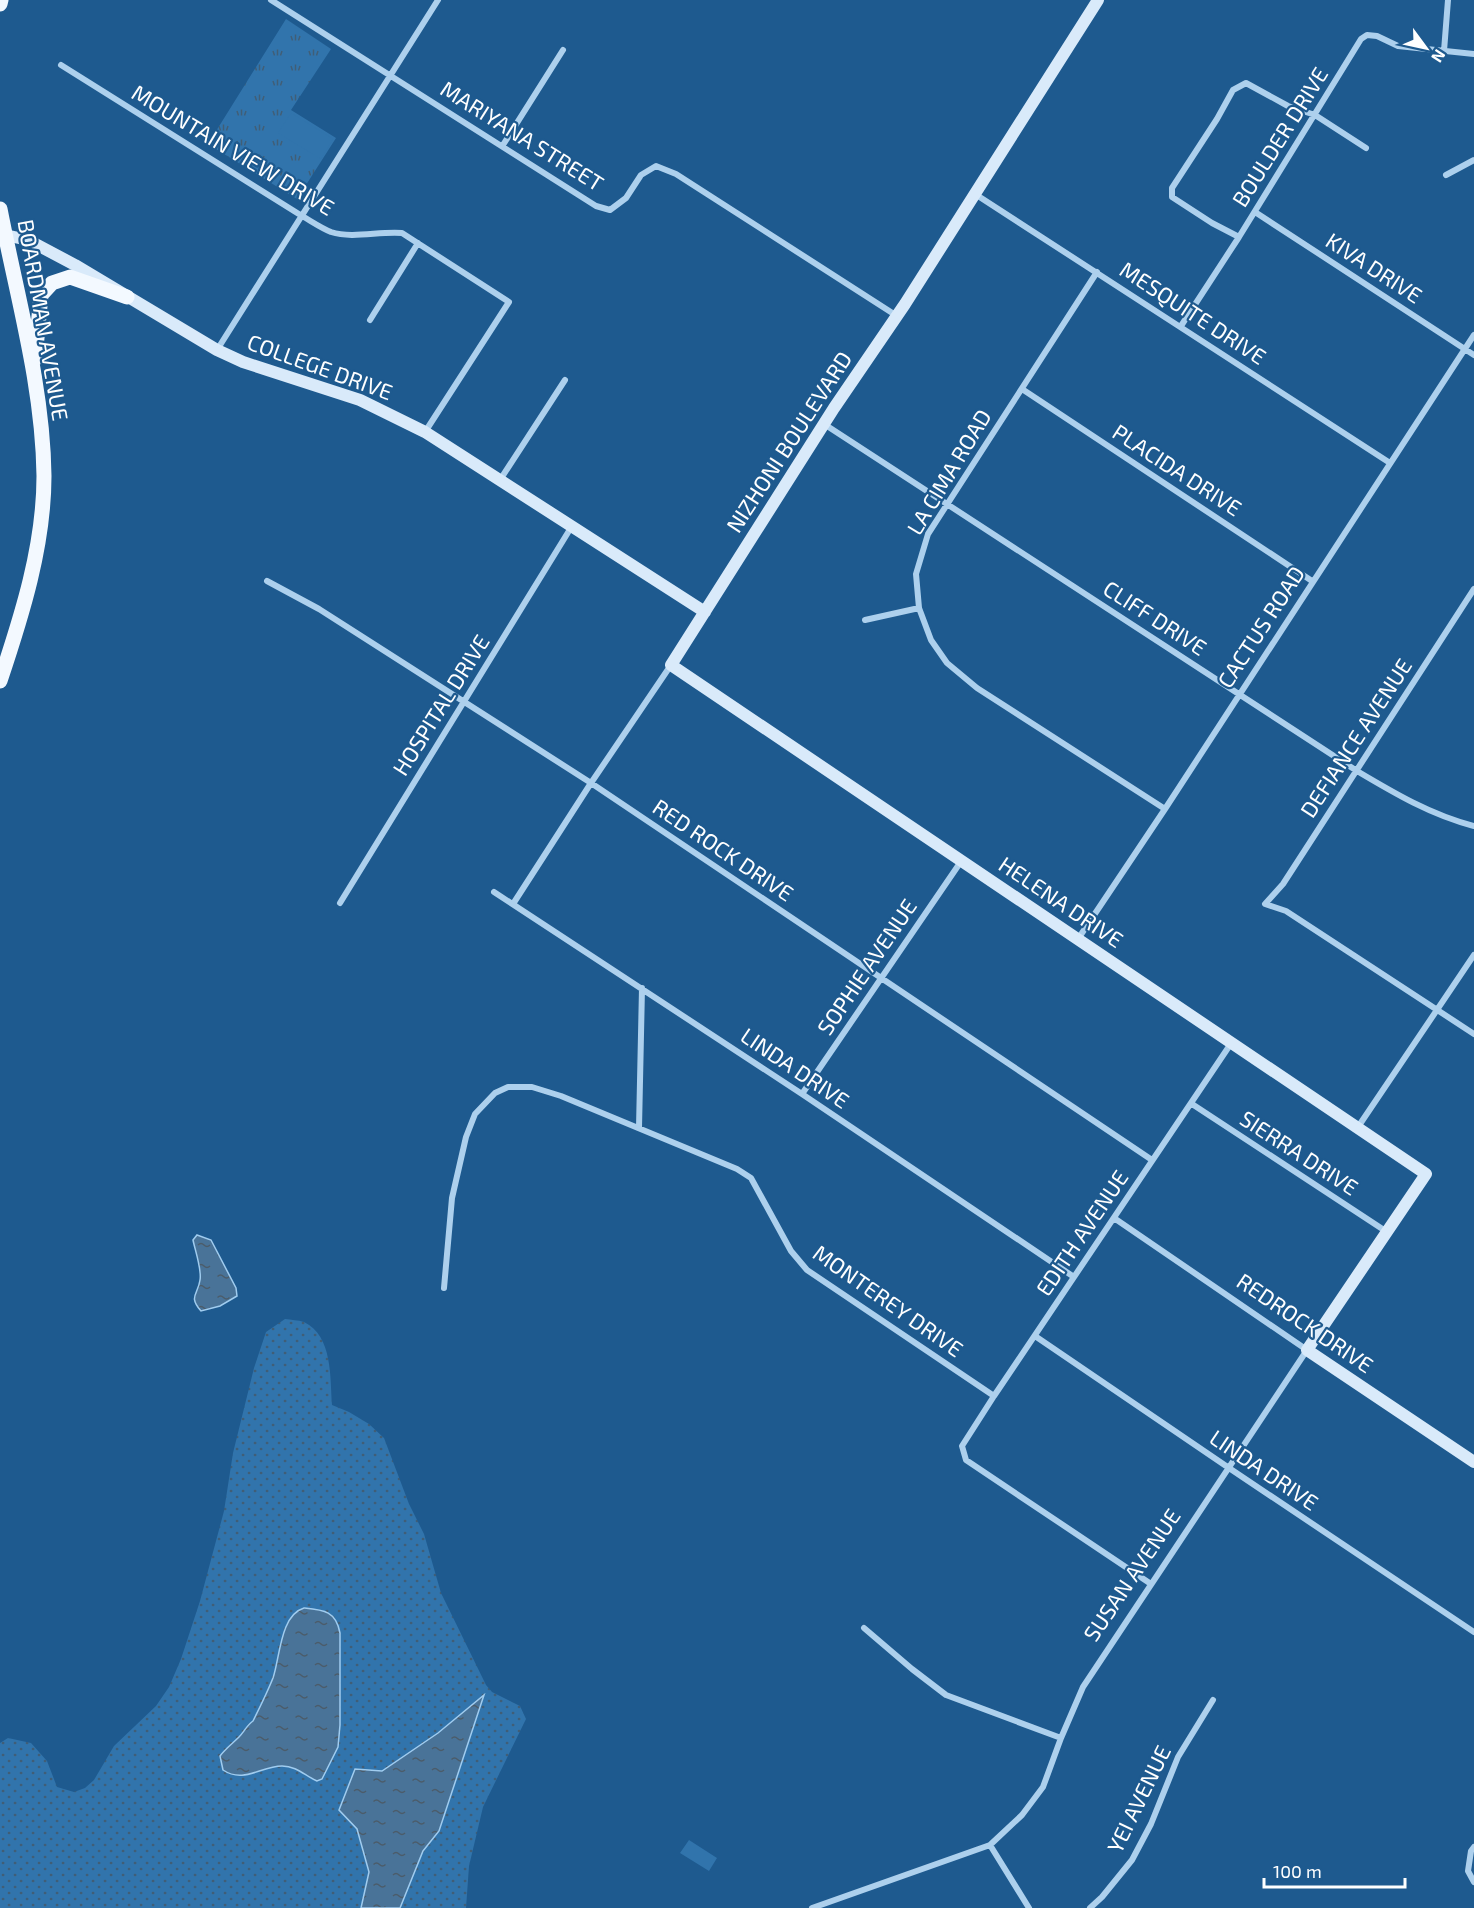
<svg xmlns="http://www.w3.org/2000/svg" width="1474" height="1908" font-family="'Exo 2',sans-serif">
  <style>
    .grass { fill: url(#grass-dots) }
    .park { fill: url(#park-tufts) }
    .pitch { fill: #3174ac }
    .water { fill: url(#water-ripples); stroke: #a0ccef; stroke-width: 1.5 }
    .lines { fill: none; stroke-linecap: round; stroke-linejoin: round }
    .street { stroke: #add0ed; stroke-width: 6 }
    .secondary { stroke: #d9eafa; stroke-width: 12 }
    .primary { stroke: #f3f9ff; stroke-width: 15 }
    .labels { text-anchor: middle; stroke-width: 4.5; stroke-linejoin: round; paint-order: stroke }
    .street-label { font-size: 22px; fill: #fff; stroke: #1e5a8f }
  </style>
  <defs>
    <pattern id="grass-dots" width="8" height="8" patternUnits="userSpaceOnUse" patternTransform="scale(1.5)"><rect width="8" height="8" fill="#3174ac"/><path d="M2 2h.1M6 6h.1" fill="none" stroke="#405e77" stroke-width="1.8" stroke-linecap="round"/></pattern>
    <pattern id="park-tufts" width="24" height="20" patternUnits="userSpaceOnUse" patternTransform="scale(1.5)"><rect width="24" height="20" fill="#3174ac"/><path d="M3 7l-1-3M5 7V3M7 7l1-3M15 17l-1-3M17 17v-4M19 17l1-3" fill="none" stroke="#405e77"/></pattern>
    <pattern id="water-ripples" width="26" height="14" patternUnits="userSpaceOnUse" patternTransform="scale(1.5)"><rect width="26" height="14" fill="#497398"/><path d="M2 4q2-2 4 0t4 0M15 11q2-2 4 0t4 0" fill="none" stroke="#4b5c6a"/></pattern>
  </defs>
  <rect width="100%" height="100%" fill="#1e5a8f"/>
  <path class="grass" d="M285,1319C291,1320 298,1320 304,1322C333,1336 330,1378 332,1405L349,1412L369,1424L384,1438L409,1504L424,1534L441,1593L486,1685L492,1692L520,1706L526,1719L483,1807L469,1866L466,1908H0V1743L8,1738L31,1743L47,1761L57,1787L74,1792L85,1788L94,1780L114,1746L156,1706L169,1687L181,1659L200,1601L224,1511L233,1453L254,1368L266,1332Z"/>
  <path class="park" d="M286,19L331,49L291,110L336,138L297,199L208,144Z"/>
  <path class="pitch" d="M291,113L333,139L321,159L278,133Z
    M689,1840L717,1858L709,1871L680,1853Z"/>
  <path class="water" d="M197,1235L211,1240L236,1288L237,1296L220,1306L201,1311C188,1296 198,1295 200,1280C202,1270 195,1250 193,1240Z
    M304,1608C324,1610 336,1611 340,1633V1725L338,1747L322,1779L317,1781C305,1776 297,1766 282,1766C261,1766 244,1784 223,1770L220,1756C226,1748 232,1744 239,1737C244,1732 247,1725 253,1721C260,1707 267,1693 273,1678C280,1658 280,1615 304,1608Z
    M484,1695L439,1831L423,1851L400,1908H361L369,1872L357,1829L339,1810L355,1769L382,1771L438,1733Z"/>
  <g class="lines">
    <path class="street" d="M271,0L596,206L610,210L626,198L641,175L656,166L676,174L897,316
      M1444,51L1448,0
      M61,65L302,216C311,221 321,228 331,232C353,239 379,231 402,233L509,302L425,432
      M503,145L563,50
      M1446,175L1474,160
      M975,194L1390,463
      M1255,212L1474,355
      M1239,237L1212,223L1172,197V188L1217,119L1233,90L1246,83L1288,106L1315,115L1366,148
      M1097,272L928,534L916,574L919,608L931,640L947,663L977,688L1165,809
      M370,320L418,243
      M1181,326L1239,237L1361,39L1367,35L1377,36L1398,46L1474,54
      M217,350L438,0
      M1022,389L1312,581
      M824,424L1357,771C1394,793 1431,815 1474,826
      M500,480L565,380
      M267,581L319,609L591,783L1152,1160
      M1474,589L1283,884L1265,904L1286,911L1474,1034
      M865,620L919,608
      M494,892L802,1094L1074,1277
      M340,903L572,526
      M513,904L591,783L671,665
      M1078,939L1165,809L1474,335
      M802,1094L962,860
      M1192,1104L1387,1232
      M1358,1127L1474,955
      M639,1128L642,988
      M444,1288L452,1198L466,1137L475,1114L495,1093L508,1087H532L561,1096L737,1169L751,1178L791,1251L807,1270L994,1396
      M1035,1336L1229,1468L1474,1632
      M1151,1584L966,1460L962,1446L994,1396L1232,1042
      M864,1628L912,1669L946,1695L1061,1738
      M990,1845L1029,1908
      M1474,1847L1471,1851L1468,1871L1474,1882
      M812,1908L990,1845L1022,1815L1043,1787L1061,1738L1083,1687L1307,1350L1114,1218
      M1090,1908L1102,1897L1132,1860L1151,1824L1178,1757L1213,1700"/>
    <path class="secondary" d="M1098,0L905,304L834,408L671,665L1426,1174L1307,1350L1474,1462
      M5,235L28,240L75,265L217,350L243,362L360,400L425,432L705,612"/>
    <path class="primary" d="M0,4L1,0
      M0,209C17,297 43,386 44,476C44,546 22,615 0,681
      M35,359L41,295L52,283L70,277L127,297"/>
  </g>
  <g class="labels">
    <g class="street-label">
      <text transform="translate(522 136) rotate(32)" y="8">MARIYANA STREET</text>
      <text transform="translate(1280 137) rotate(-58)" y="8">BOULDER DRIVE</text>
      <text transform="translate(233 150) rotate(31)" y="8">MOUNTAIN VIEW DRIVE</text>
      <text transform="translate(1374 268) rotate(33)" y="8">KIVA DRIVE</text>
      <text transform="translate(1193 313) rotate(33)" y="8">MESQUITE DRIVE</text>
      <text transform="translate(43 320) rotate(80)" y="8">BOARDMAN AVENUE</text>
      <text transform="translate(320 367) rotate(20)" y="8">COLLEGE DRIVE</text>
      <text transform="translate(789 442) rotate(-57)" y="8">NIZHONI BOULEVARD</text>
      <text transform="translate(1177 470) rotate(33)" y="8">PLACIDA DRIVE</text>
      <text transform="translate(949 472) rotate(-59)" y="8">LA CIMA ROAD</text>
      <text transform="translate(1155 618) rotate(33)" y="8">CLIFF DRIVE</text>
      <text transform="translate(1261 627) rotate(-57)" y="8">CACTUS ROAD</text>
      <text transform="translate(441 705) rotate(-58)" y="8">HOSPITAL DRIVE</text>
      <text transform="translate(1356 738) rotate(-57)" y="8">DEFIANCE AVENUE</text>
      <text transform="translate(723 850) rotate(34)" y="8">RED ROCK DRIVE</text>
      <text transform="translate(1061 902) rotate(34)" y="8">HELENA DRIVE</text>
      <text transform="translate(867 967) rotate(-56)" y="8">SOPHIE AVENUE</text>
      <text transform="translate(795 1068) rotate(34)" y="8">LINDA DRIVE</text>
      <text transform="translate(1299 1153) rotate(33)" y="8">SIERRA DRIVE</text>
      <text transform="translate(1082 1233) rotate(-56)" y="8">EDITH AVENUE</text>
      <text transform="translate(888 1301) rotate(35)" y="8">MONTEREY DRIVE</text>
      <text transform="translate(1305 1323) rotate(34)" y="8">REDROCK DRIVE</text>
      <text transform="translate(1264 1470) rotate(34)" y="8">LINDA DRIVE</text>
      <text transform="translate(1132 1575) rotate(-56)" y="8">SUSAN AVENUE</text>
      <text transform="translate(1139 1799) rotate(-64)" y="8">YEI AVENUE</text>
    </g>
  </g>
  <g transform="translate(1426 48) rotate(123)" stroke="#1e5a8f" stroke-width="4.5" paint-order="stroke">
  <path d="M0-4.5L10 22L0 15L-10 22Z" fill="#ffffff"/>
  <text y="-9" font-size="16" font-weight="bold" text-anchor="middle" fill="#ffffff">N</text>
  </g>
  <path d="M1264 1878v9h141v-9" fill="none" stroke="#ffffff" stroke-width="3"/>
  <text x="1273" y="1878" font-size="18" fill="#ffffff" stroke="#1e5a8f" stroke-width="4.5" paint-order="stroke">100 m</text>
</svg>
